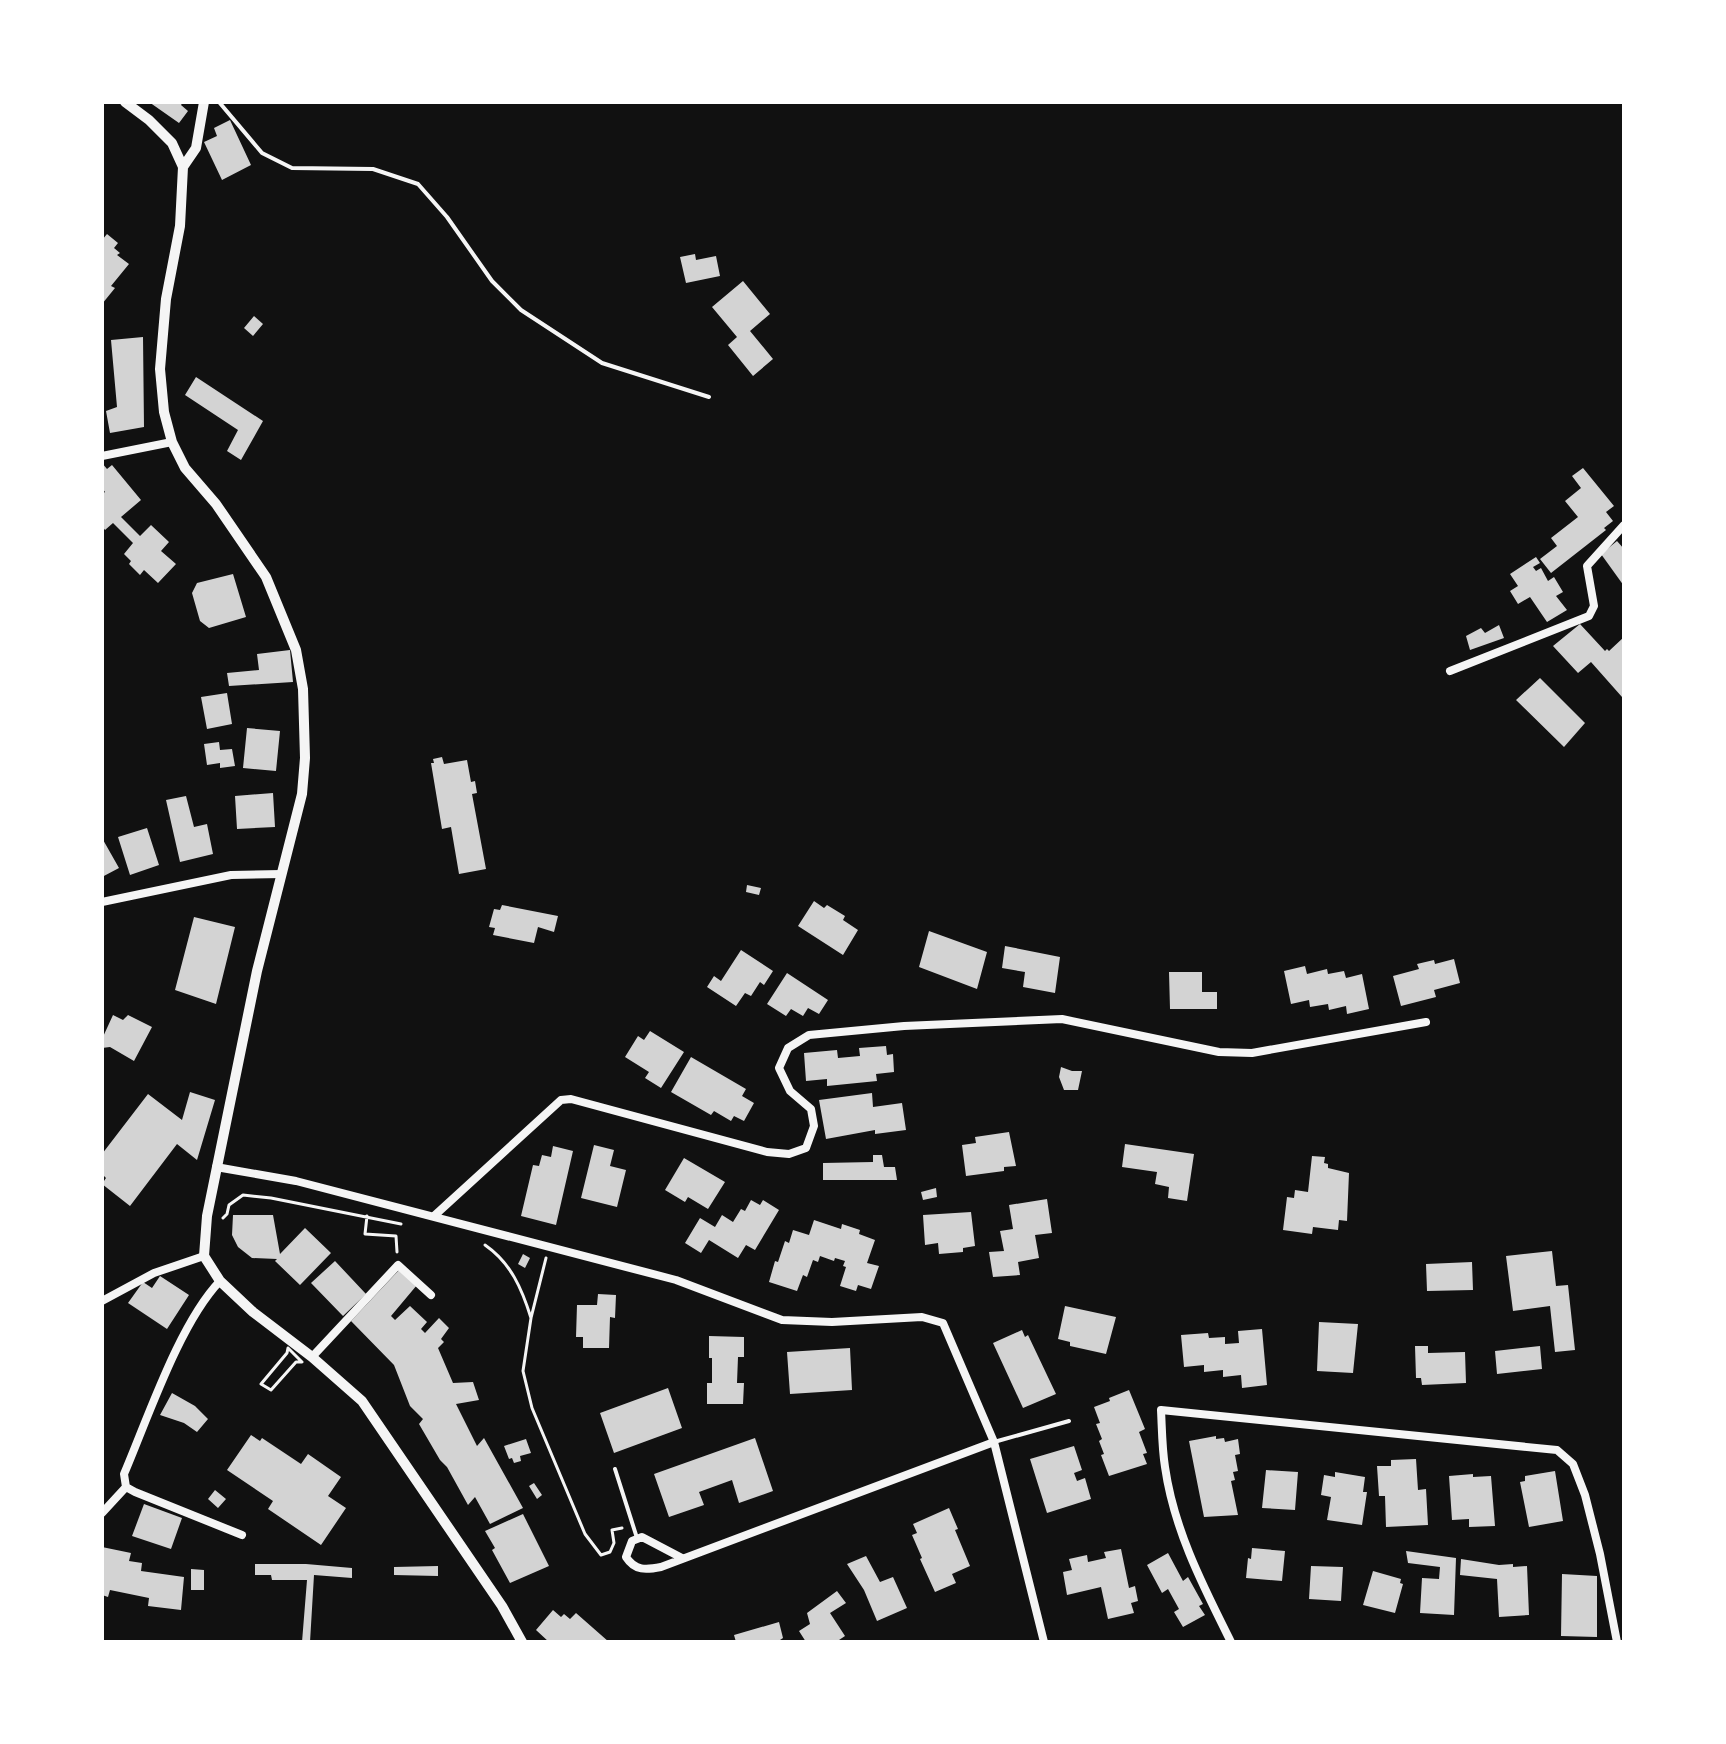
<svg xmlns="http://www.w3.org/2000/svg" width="1726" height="1744" font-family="'Fira Sans',sans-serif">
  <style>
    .building { fill: #d3d3d3 }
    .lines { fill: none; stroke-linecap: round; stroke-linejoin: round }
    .path { stroke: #f5f5f5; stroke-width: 3 }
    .service { stroke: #f5f5f5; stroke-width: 4 }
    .minor { stroke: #f5f5f5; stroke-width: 8 }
    .tertiary { stroke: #f5f5f5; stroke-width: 10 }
  </style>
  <rect width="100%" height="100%" fill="#111"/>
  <path class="building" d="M149,102H183L181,105L188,111L179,123Z
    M230,120L251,165L222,180L204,142L217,136L214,128Z
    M107,234L118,243L114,248L120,253L117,255L129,264L111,286L115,288L102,304V240Z
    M695,254L696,260L716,256L720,276L686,283L680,257Z
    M743,281L770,314L750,331L773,359L753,376L728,345L737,337L712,307Z
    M254,316L263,324L253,336L244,328Z
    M143,337L144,427L110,433L106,411L117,407L111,340Z
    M196,377L263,421L241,460L227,451L238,430L185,395Z
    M102,463L107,469L112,465L141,500L121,517L140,536L151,525L169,542L161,551L176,564L158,583L144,570L140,575L129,564L131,561L124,554L133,543L113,523L105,530L102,526V494L105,492L102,488Z
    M1583,468L1614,506L1606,512L1613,521L1604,528L1606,530L1551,573L1540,559L1557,546L1551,538L1578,517L1565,501L1581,488L1572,476Z
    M1617,541L1624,549V586L1601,554Z
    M1536,557L1540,563L1533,567L1536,571L1541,568L1548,581L1554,577L1563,592L1556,596L1567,610L1547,622L1530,597L1518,604L1510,591L1518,586L1510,574Z
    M233,574L246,617L209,628L200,621L192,593L197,583Z
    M1580,624L1605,651L1607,649L1609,651L1624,637L1622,697L1591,662L1578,673L1553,646Z
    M1499,625L1504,638L1470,650L1466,636L1481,628L1485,633Z
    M290,650L293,682L229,686L227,673L259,670L257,654Z
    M1540,678L1585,723L1564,747L1516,700Z
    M227,693L232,724L207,729L201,697Z
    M247,728L280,731L276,771L243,768Z
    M219,742L220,750L232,749L235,766L220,768V763L207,765L204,744Z
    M442,757L444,764L467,760L471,782L475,781L477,793L472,794L486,869L459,874L451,827L442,829L431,763H434L433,759Z
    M273,793L275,827L237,829L235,796Z
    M186,796L194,827L207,824L213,854L180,862L166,800Z
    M147,828L159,865L130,875L118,837Z
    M102,838L119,868L102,877Z
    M747,885L761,888L759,895L746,892Z
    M814,901L824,908L827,905L845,916L843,920L858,930L843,955L798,926Z
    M502,905L558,916L554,932L538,927L534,943L493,935L495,928L489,927L494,909L500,910Z
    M194,917L235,927L216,1004L175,990Z
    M929,931L987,952L977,989L919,967Z
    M1005,946L1060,957L1055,993L1023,987L1025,972L1002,968Z
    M741,950L773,971L764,985L760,982L751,996L745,993L736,1006L707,987L714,976L721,981Z
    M1454,959L1460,983L1434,990L1436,997L1401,1006L1393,976L1419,969L1417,964L1434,960L1435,964Z
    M1305,966L1307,974L1327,969L1328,974L1344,971L1346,978L1362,974L1369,1009L1347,1014L1346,1006L1329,1010L1328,1004L1310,1007L1309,1000L1291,1004L1284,971Z
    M1169,972H1202V992H1217V1009H1170Z
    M787,973L828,1000L819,1014L808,1008L803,1016L791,1009L786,1016L767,1004Z
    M113,1015L123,1020L128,1015L152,1027L134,1061L110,1047L102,1048V1039Z
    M650,1031L684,1052L661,1088L645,1078L649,1072L625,1057L638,1036L644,1040Z
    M886,1046L887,1055L893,1054L894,1072L876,1074L877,1081L827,1086V1079L806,1081L804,1053L837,1050L838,1058L860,1056L859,1048Z
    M691,1057L746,1089L742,1096L754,1103L744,1121L734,1116L731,1121L714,1111L711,1115L671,1092Z
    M1061,1067L1072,1071H1082L1078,1090H1064L1059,1077Z
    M190,1092L215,1100L197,1160L177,1144L130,1206L102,1184L106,1178L102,1174V1154L148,1094L182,1120Z
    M872,1093L873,1107L902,1103L906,1130L875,1134V1130L826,1139L819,1100Z
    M1009,1132L1016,1166L1004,1167V1171L966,1176L962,1145L976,1143L975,1137Z
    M1125,1144L1194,1154L1187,1201L1168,1198L1169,1187L1155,1184L1157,1172L1122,1167Z
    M594,1145L614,1150L610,1166L626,1170L617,1207L581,1198Z
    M553,1146L573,1151L556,1225L521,1216L533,1165L539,1166L542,1155L551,1157Z
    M873,1155H882L884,1167H895L897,1180H823V1163L873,1162Z
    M1312,1156L1325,1157L1324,1163L1328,1164V1168L1349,1173L1347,1221L1339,1220L1338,1230L1313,1227L1312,1234L1283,1230L1287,1197L1294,1198L1295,1190L1308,1192Z
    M684,1158L725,1182L708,1209L688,1197L685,1202L665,1190Z
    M936,1188L937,1197L923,1200L921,1192Z
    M1047,1199L1052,1233L1035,1235L1039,1258L1018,1262L1020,1275L993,1277L989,1252L1004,1251L1000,1231L1013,1229L1009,1205Z
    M751,1200L760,1205L763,1200L779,1210L755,1250L746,1245L738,1258L709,1240L701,1253L685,1243L700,1218L715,1227L722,1215L733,1222L741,1209L745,1211Z
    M971,1212L975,1246L963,1248V1252L939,1254L938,1243L925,1245L923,1215Z
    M233,1215H273L280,1254L305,1228L331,1253L300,1285L275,1261L277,1259L252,1258L238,1247L232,1235Z
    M814,1220L841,1229L842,1224L860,1230L859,1234L875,1240L867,1263L879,1266L871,1289L858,1285L856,1291L840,1286L846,1267L843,1266L845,1261L835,1258L834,1261L820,1256L818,1262L813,1260L807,1277L803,1275L797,1291L769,1282L775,1261L778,1262L785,1241L789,1243L793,1230L809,1235Z
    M1552,1251L1556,1286L1568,1285L1575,1350L1555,1352L1550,1306L1513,1311L1506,1256Z
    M523,1254L530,1258L525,1268L518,1264Z
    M335,1261L366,1294L343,1316L311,1283Z
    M1472,1262L1473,1290L1427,1291L1426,1264Z
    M400,1269L417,1285L391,1316L395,1320L410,1306L427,1322L421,1329L425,1333L439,1318L449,1328L441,1339L444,1342L438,1348L453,1383L473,1382L479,1400L456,1404L477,1446L484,1438L523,1508L490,1524L475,1497L468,1505L447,1467L440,1460L419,1424L423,1419L410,1406L394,1365L351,1321Z
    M160,1276L189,1295L167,1329L128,1303L143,1282L152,1288Z
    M598,1294L616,1295L615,1318L610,1317L609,1348H583V1337H576L577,1305H597Z
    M1065,1306L1116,1317L1106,1354L1070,1346V1342L1058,1339Z
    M1319,1322L1358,1324L1353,1373L1317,1371Z
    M1262,1329L1267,1385L1242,1388L1241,1375L1223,1377V1370L1204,1372V1365L1184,1367L1181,1335L1208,1333L1209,1338L1225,1337V1344L1239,1343L1238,1331Z
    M1022,1330L1025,1337L1028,1335L1056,1394L1023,1408L993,1343Z
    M709,1336L744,1337V1357H738L737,1383H744L743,1404H707V1383H712V1358H709Z
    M1415,1346H1428V1353L1465,1352L1466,1383L1422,1385L1421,1378H1416Z
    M1540,1346L1542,1369L1497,1374L1495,1351Z
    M850,1348L852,1390L790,1394L787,1352Z
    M668,1388L682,1428L614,1453L600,1413Z
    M1129,1390L1145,1429L1139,1432L1147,1453L1143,1454L1147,1464L1109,1476L1101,1455L1104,1454L1099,1441L1102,1439L1096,1424L1100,1423L1094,1407L1110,1401L1109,1398Z
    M172,1393L195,1406L208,1419L197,1432L184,1423L160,1415Z
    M251,1435L260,1441L262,1438L301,1464L308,1454L341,1477L328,1496L346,1508L321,1545L268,1509L273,1501L227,1470Z
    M1216,1436V1439L1224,1438L1225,1442L1238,1439L1240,1454L1235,1455L1238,1471L1233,1472L1235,1480L1231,1481L1238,1515L1204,1517L1189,1441Z
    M755,1438L773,1491L739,1503L732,1480L699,1492L704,1505L669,1517L654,1474Z
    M526,1439L531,1453L520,1456L521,1461L514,1463L512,1458L509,1459L504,1446Z
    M1074,1446L1082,1470L1074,1473L1077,1481L1085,1478L1091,1499L1047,1513L1030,1459Z
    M1416,1459L1418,1490L1426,1489L1428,1525L1386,1527L1385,1496H1379L1377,1466H1391V1460Z
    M1266,1470L1298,1472L1295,1510L1262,1508Z
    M1555,1471L1563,1521L1529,1527L1520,1482L1525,1481V1476Z
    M1335,1472L1365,1477L1363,1492H1367L1362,1525L1327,1520L1331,1497L1321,1495L1324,1475L1335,1477Z
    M1473,1474V1477L1491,1476L1495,1526L1469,1527V1519L1452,1520L1449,1476Z
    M534,1483L542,1495L537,1499L529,1486Z
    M215,1490L226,1499L218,1508L208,1499Z
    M144,1504L182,1518L171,1549L132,1536Z
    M949,1508L958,1529L955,1530L970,1566L952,1574L956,1583L935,1592L920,1559L922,1558L912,1535L917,1533L913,1524Z
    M523,1514L549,1566L510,1583L492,1550L495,1548L485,1531Z
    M102,1547L131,1553L129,1561L142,1563L141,1571L184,1577L181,1610L148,1606L149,1598L110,1590L108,1597L102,1595Z
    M1252,1548L1285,1551L1282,1581L1246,1578L1248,1558L1251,1559Z
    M1121,1549L1129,1588L1135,1586L1138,1601L1131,1603L1134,1613L1108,1619L1101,1587L1067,1595L1063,1572L1072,1570L1069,1559L1087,1555L1088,1562L1106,1558L1104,1552Z
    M1406,1551L1456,1558L1454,1615L1420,1613L1422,1578L1439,1579L1440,1567L1408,1563Z
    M1168,1553L1183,1581L1188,1577L1203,1604L1199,1606L1205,1615L1183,1627L1174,1612L1179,1609L1168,1589L1162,1593L1147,1565Z
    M866,1556L880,1582L893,1577L907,1608L877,1621L864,1590L847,1564Z
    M1461,1559L1499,1565L1513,1564V1567L1527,1566L1529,1615L1499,1617L1497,1579L1460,1575Z
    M255,1564H306L352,1568V1578L314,1575L310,1642H302L307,1580H272L271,1575H255Z
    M438,1566V1576L394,1575V1567Z
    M1311,1566L1343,1567L1341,1601L1309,1599Z
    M191,1569L204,1570V1590H191Z
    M1373,1571L1401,1579L1400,1583L1403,1584L1395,1613L1363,1605Z
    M1562,1574L1597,1576V1637L1561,1636Z
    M837,1591L846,1603L830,1613L845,1636L836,1642H806L799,1631L810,1624L807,1613Z
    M553,1610L561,1617L564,1614L570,1619L576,1613L609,1642H549L536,1630Z
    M779,1622L783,1638L777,1642H736L734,1635Z"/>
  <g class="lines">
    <path class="path" d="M367,1216L365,1234L396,1236L397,1252
      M223,1218L227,1214L229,1205L243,1195L271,1198L401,1224
      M485,1245C511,1263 522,1289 531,1318
      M546,1258L531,1318L523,1371L532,1408L585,1534L601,1555L610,1552L614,1543L612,1530L622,1528
      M288,1348L302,1362H296L271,1390L261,1384L287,1353Z"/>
    <path class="service" d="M219,102L262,153L292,168L373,169L418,184L447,217L492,281L521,310L602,363L709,397
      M994,1442L1069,1421
      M615,1469L637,1538"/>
    <path class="minor" d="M102,456L172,442
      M1450,671L1589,616L1594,606L1587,566L1624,525
      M102,902L231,875L282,874
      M216,1167L296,1181L676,1280L782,1320L832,1322L922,1317L943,1323L994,1442L1044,1642
      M434,1216L561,1100L571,1099L767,1152L789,1154L806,1148L814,1126L811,1109L790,1091L779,1068L788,1048L809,1035L904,1026L1062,1019L1219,1052L1252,1053L1426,1022
      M220,1281C179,1324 148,1418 124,1474L126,1487L135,1492L242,1535
      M102,1301L154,1273L204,1256
      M312,1357L398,1265L431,1295
      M102,1513L126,1487
      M682,1558L642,1537L632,1541L626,1557C635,1571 646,1570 661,1567L994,1442
      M1231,1642C1203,1586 1174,1530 1165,1467C1162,1448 1162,1429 1161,1410L1557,1450L1573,1464L1585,1495L1600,1554L1617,1642"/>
    <path class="tertiary" d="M125,102L149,120L172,143L183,167L180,226L166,299L160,369L164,412L172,442L185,468L216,504L266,577L296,650L303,689L305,758L302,794L257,971L207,1216L204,1256L220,1281L253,1312L312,1357L362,1401L502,1606L522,1642
      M183,167L196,148L204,102"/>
  </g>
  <rect width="1726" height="1744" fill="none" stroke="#ffffff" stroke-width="208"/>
</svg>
